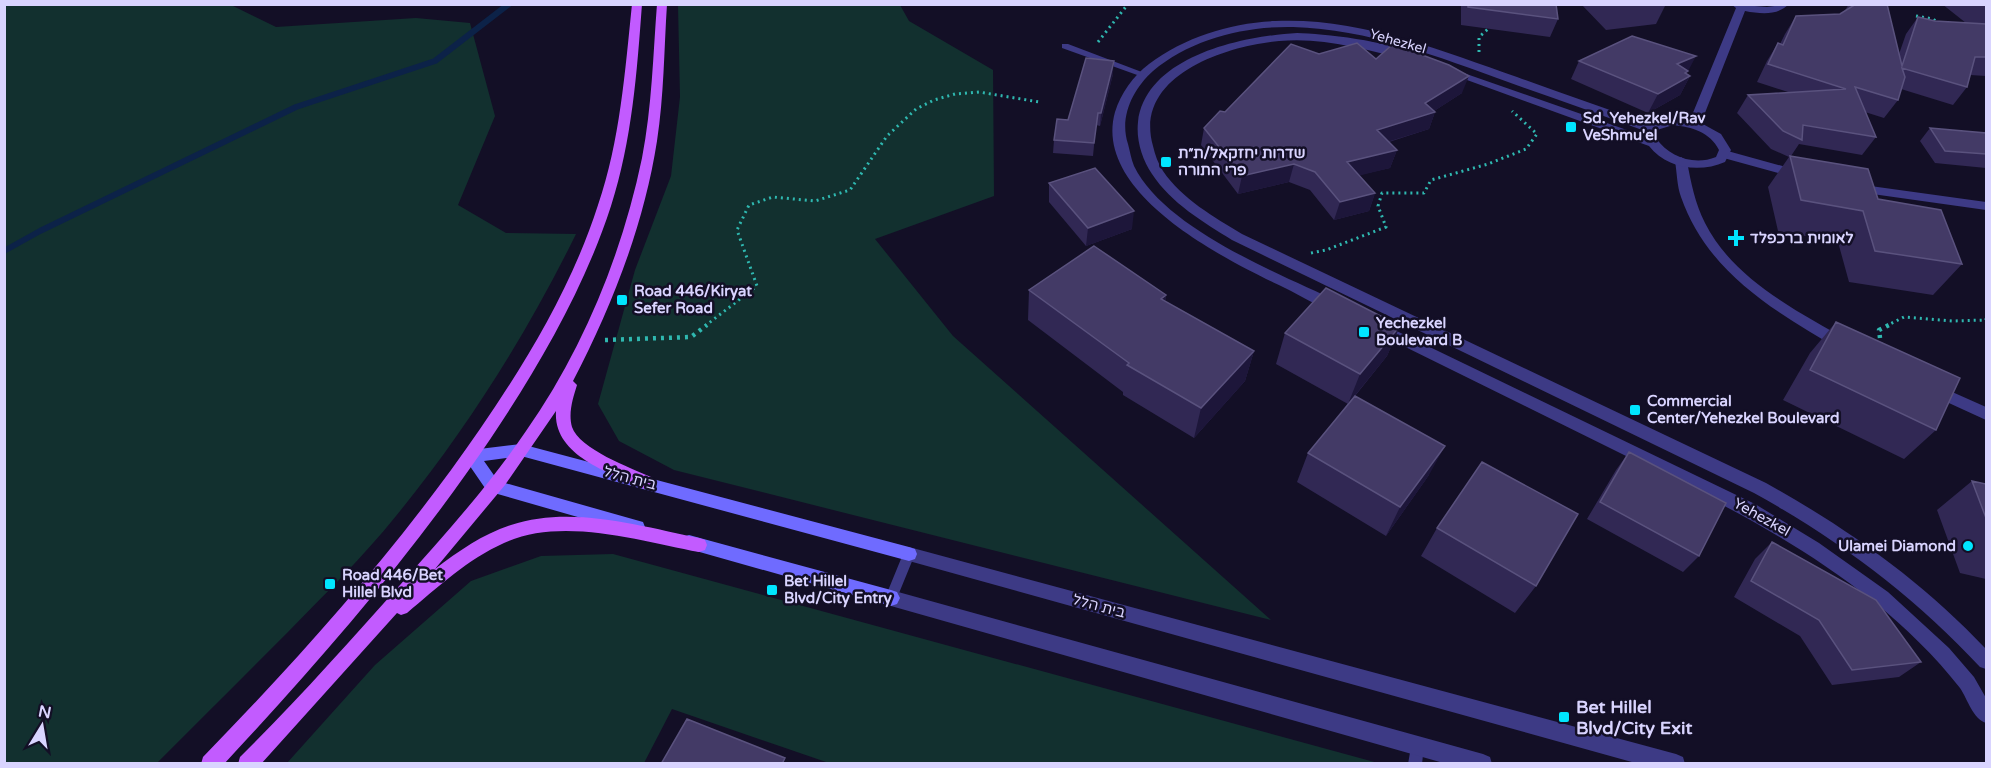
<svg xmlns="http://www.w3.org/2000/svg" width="1991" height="768" font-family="'Varela Round','Noto Sans Hebrew',sans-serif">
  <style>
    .green { fill: #12302f }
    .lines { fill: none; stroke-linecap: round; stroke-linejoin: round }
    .stream { stroke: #0c2248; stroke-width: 6 }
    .path-far1 { stroke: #2fb8b0; stroke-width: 3; stroke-dasharray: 2 4; stroke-linecap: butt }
    .path { stroke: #2fb8b0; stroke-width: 4.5; stroke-dasharray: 3 5; stroke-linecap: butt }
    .service { fill: #3d3a85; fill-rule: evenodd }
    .minor { fill: #3d3a85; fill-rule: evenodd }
    .tertiary { fill: #3d3a85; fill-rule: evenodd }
    .secondary { fill: #6f6bff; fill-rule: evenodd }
    .primary { fill: #c25bff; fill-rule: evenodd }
    .wall { fill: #312854 }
    .shaded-wall { fill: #1d163a }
    .building { fill: #433a66; stroke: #5a527e; stroke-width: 1.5 }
    .poi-dot { fill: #00e5ff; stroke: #130f26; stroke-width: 2 }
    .labels { text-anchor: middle; stroke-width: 5; stroke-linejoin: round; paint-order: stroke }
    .far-street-label { font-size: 14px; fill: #d9d4ff; stroke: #130f26 }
    .poi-label { font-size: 15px; font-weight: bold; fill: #d9d4ff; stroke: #130f26; text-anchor: start }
    .street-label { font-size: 15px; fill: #d9d4ff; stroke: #130f26 }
    .near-poi-label { font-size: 18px; font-weight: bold; fill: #d9d4ff; stroke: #130f26; text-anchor: start }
  </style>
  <rect width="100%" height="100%" fill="#130f26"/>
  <path class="green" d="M4,5H231L276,27L416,18L470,23L495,116L458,205L506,233L576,234C527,334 466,430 396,516C363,557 325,594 288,632C244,676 200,720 157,763H5Z
    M678,5H900L909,21L993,70L994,196L875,239L953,336L1271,620L674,470L619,441L598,404L635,270L671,176L680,97Z
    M613,554L1378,763H829L672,709L644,763H287L375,665L471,581L541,556Z"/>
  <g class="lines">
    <path class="stream" d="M4,251L40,231L296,107L435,61L509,4"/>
    <path class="path-far1" d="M1916,16L1933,19L1939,24
      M1098,42L1128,4
      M1479,52V37L1488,29
      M1311,253L1326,250L1386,227L1378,206L1382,193H1424L1431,180L1488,164L1526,149L1537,134L1512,111
      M705,326L757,286L737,230L749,205L773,197L815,201L850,190L887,136L916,109L934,100L955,94L979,92L1039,102
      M1886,326L1904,317L1952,321L1986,320V318"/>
    <path class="path" d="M605,340L691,337L707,325
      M1881,346L1879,330L1889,325"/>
    <path class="service" d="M1062,44H1068L1147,74L1143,76H1140L1062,48Z
      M909,549L913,550L915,554L897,598L895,602L891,603L887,602L885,598L903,554L905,550Z
      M1417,739L1422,741L1424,746L1422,764H1408L1412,741Z"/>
    <path class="minor" d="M1724,150L1804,172L1806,175L1800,179L1720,157L1718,154L1720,151Z
      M1681,157L1687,161C1691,183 1695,203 1705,223C1733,279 1797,311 1849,341L1851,345L1849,349H1839C1774,311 1707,272 1681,197C1677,186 1677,173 1675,161Z
      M1856,184L1986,202V210L1851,191L1850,188L1851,185Z
      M1932,383L1986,407V420L1927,393L1924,389L1927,385Z"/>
    <path class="tertiary" d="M1731,4L1767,7L1789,4C1777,16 1761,14 1745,11L1701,123L1721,134L1731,150L1725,162C1700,173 1667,169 1649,146L1445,72L1447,70H1455L1644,136L1645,131C1599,114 1553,98 1508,82C1439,57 1368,29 1293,27C1244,26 1191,39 1153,71C1133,89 1119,117 1128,144C1130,151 1131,159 1134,166C1165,229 1278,273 1339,302L1341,306L1334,311C1317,306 1301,296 1285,288C1226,260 1092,194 1115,112C1121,93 1133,76 1149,64C1185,37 1230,23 1275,21C1358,17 1440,50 1517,77C1561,93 1605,108 1649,124L1673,117L1690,120L1736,8ZM1673,125C1692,127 1710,132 1719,150L1716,157C1694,166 1669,157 1656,138L1657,130Z
      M1297,33C1322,34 1392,40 1411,56L1405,59C1363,49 1323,37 1279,41C1225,46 1133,76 1153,146C1155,155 1158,163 1163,171C1182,199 1214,217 1242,234L1766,483C1847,528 1922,581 1986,649V669L1980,667C1914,596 1839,540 1754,493L1232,240C1203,222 1171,203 1152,174C1142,159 1136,140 1138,122C1146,56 1243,36 1297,33Z
      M1378,322L1755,504L1819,543L1888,592L1949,648L1974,677L1986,698V723C1973,719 1968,700 1960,688C1935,656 1905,627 1874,602C1793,537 1708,497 1616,451C1535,411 1454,371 1373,331L1371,327L1373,323Z
      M909,547L1676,754L1683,757L1685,764H1639L909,561L903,559L901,554L903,549Z
      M891,590L1483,754L1490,757L1492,764H1447L891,606L885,604L882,598L885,592Z"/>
    <path class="secondary" d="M521,444L909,547L915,549L917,554L915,559L909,561L521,456L484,461L498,481L643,522L645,527L643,532L637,534L487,491L463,456L465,451L471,450Z
      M689,535L891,590L897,592L900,598L897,604L891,606L689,549L683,547L681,542L683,537Z"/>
    <path class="primary" d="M632,4H642C637,72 632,141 611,206C584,289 539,366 491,438C412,555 320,661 224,764H201L203,757C303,654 399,547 480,429C528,359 572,286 598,205C620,141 625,72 632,4Z
      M657,4H667C664,50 664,96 657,141C644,225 612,306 573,381L577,385C573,398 568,413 572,427C579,449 631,468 651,477L653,482L651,487L645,489L639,487C607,471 553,455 556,411L505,485L435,569C459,551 483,534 511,525C571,505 640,526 699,538L705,540L707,545L705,550L699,552C641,541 561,516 504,543C468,559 438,587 407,613L401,615L397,613L261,764H238L240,757C296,702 348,643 400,585C444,535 489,486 526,431C583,350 622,254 642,158C652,107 653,55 657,4Z"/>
  </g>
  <path class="wall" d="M1461,4H1556L1558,19L1550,37L1461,25Z
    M1581,4H1666L1656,24L1606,30Z
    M1849,4H1887L1899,54L1906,34L1918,17L1935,21L1966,23L1942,4H1986V76L1970,75L1967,87L1953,105L1901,89L1898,100L1884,118L1865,112L1876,137L1862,155L1799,144L1791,156L1878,199L1962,264L1933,295L1849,282L1838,242L1778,231L1768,187L1789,157L1771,149L1737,113L1748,95L1788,92L1757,82L1767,61L1778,43L1780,44L1785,34L1796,16L1840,14L1844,12Z
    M1319,54L1376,59L1462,93L1434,111L1435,112L1429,129L1389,142L1397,150L1390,168L1359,175L1375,193L1369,211L1334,220L1310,190L1289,182L1238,194L1201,145L1204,128L1225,112Z
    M1579,61L1688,70L1686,74L1690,76L1680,95L1648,113L1571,79Z
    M1113,74L1100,126L1096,125L1093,156L1053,153L1054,140L1068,120Z
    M1930,128L1986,133V168L1935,163L1920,141Z
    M1049,183L1132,229L1086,246L1049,202Z
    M1029,290L1166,295L1165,302L1254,351L1245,381L1194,438L1123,395V392L1028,320Z
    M1836,322L1936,430L1904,459L1783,400L1810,353Z
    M1400,326L1387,356L1355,396L1429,475L1386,536L1297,482L1308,453L1348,404L1276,364L1285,333Z
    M1629,452L1699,556L1683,572L1587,519L1616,470Z
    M1972,481L1986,484V579L1960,573L1937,510Z
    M1437,528L1536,586L1515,613L1421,556Z
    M1772,542L1921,662L1899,677L1832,685L1800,636L1734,597L1755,559Z"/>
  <path class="shaded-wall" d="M1696,56L1683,81L1690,76L1680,95L1648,113L1658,94L1677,64Z
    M1114,61L1113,74L1100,126L1101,113Z
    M1469,76L1462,93L1431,113L1435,112L1429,129L1371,147L1377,130L1425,103Z
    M1397,150L1390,168L1342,180L1347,162Z
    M1294,164L1289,182L1238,194L1242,176Z
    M1375,193L1369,211L1334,220L1340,202Z
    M1134,211L1132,229L1086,246L1088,228Z
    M1166,295L1161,326V299Z
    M1400,326L1387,356L1348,404L1360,374Z
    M1254,351L1245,381L1194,438L1201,408Z
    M1445,446L1429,475L1386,536L1400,507Z"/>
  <path class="building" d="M1468,4H1556L1558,19L1468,7Z
    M1856,4H1887L1902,66L1918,17L1935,21L1986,24V57H1975L1967,87L1902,68L1905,77L1898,100L1855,87L1876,137L1803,125L1802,140L1783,131L1748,95L1846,89L1768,64L1778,43L1783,45L1796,16L1840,14Z
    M1632,36L1696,56L1677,64L1688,71L1685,73L1690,76L1658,94L1579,61Z
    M1357,43L1376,59L1393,44L1449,65L1469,76L1425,103L1435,112L1377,130L1397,150L1347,162L1375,193L1340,202L1315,172L1294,164L1242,176L1204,128L1220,111L1225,112L1291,44L1319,54Z
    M1086,58L1114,61L1101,113H1098L1094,143L1054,140L1057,119L1068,120Z
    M1930,128L1986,133V154L1945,151Z
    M1790,156L1868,169L1878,199L1941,210L1962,264L1875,251L1863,211L1801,200Z
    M1095,168L1134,211L1088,228L1049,183Z
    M1094,246L1166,295L1161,299L1254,351L1201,408L1127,365L1129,363L1029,290Z
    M1326,288L1400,326L1360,374L1285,333Z
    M1836,322L1960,378L1936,430L1810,370Z
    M1355,396L1445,446L1400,507L1308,453Z
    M1629,452L1726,503L1699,556L1600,502Z
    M1482,462L1578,514L1536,586L1437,528Z
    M1972,481L1986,484V518Z
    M1772,542L1876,600L1921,662L1852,670L1819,620L1751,581Z
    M687,719L785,758L782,764H661Z"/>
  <g class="poi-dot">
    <rect x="1565" y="121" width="12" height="12" rx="3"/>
    <rect x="1160" y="156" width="12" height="12" rx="3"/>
    <path d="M1733 229h6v6h6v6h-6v6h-6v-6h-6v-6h6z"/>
    <rect x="616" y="294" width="12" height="12" rx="3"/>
    <rect x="1358" y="326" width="12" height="12" rx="3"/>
    <rect x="1629" y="404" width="12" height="12" rx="3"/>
    <circle cx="1968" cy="546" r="6"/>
    <rect x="324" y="578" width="12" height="12" rx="3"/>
    <rect x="766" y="584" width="12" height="12" rx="3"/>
    <rect x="1558" y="711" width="12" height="12" rx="3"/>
  </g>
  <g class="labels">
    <g class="far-street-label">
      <text transform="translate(1398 41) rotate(16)" y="5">Yehezkel</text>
    </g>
    <g class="poi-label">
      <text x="1583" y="123">Sd. Yehezkel/Rav<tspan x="1583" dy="17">VeShmu'el</tspan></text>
      <text x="1178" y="158">שדרות יחזקאל/ת״ת<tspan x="1178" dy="17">פרי התורה</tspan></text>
      <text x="1750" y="243">לאומית ברכפלד</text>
      <text x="634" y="296">Road 446/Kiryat<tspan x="634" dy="17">Sefer Road</tspan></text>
      <text x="1376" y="328">Yechezkel<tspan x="1376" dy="17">Boulevard B</tspan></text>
      <text x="1647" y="406">Commercial<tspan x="1647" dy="17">Center/Yehezkel Boulevard</tspan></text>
      <text x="1956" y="551" text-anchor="end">Ulamei Diamond</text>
      <text x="342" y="580">Road 446/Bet<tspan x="342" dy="17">Hillel Blvd</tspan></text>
      <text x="784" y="586">Bet Hillel<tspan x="784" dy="17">Blvd/City Entry</tspan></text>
    </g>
    <g class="street-label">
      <text transform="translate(630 478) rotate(15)" y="5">בית הלל</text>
      <text transform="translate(1762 517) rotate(29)" y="5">Yehezkel</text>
      <text transform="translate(1099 606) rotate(15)" y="5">בית הלל</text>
    </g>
    <g class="near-poi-label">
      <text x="1576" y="713">Bet Hillel<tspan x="1576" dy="21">Blvd/City Exit</tspan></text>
    </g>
  </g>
  <rect width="1991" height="768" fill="none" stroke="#d9d4ff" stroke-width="12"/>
  <g transform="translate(42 726) rotate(11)" stroke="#130f26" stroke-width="4.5" paint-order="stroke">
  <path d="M0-4.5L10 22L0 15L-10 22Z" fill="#d9d4ff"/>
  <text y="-9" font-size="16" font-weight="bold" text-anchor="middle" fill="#d9d4ff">N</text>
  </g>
</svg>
